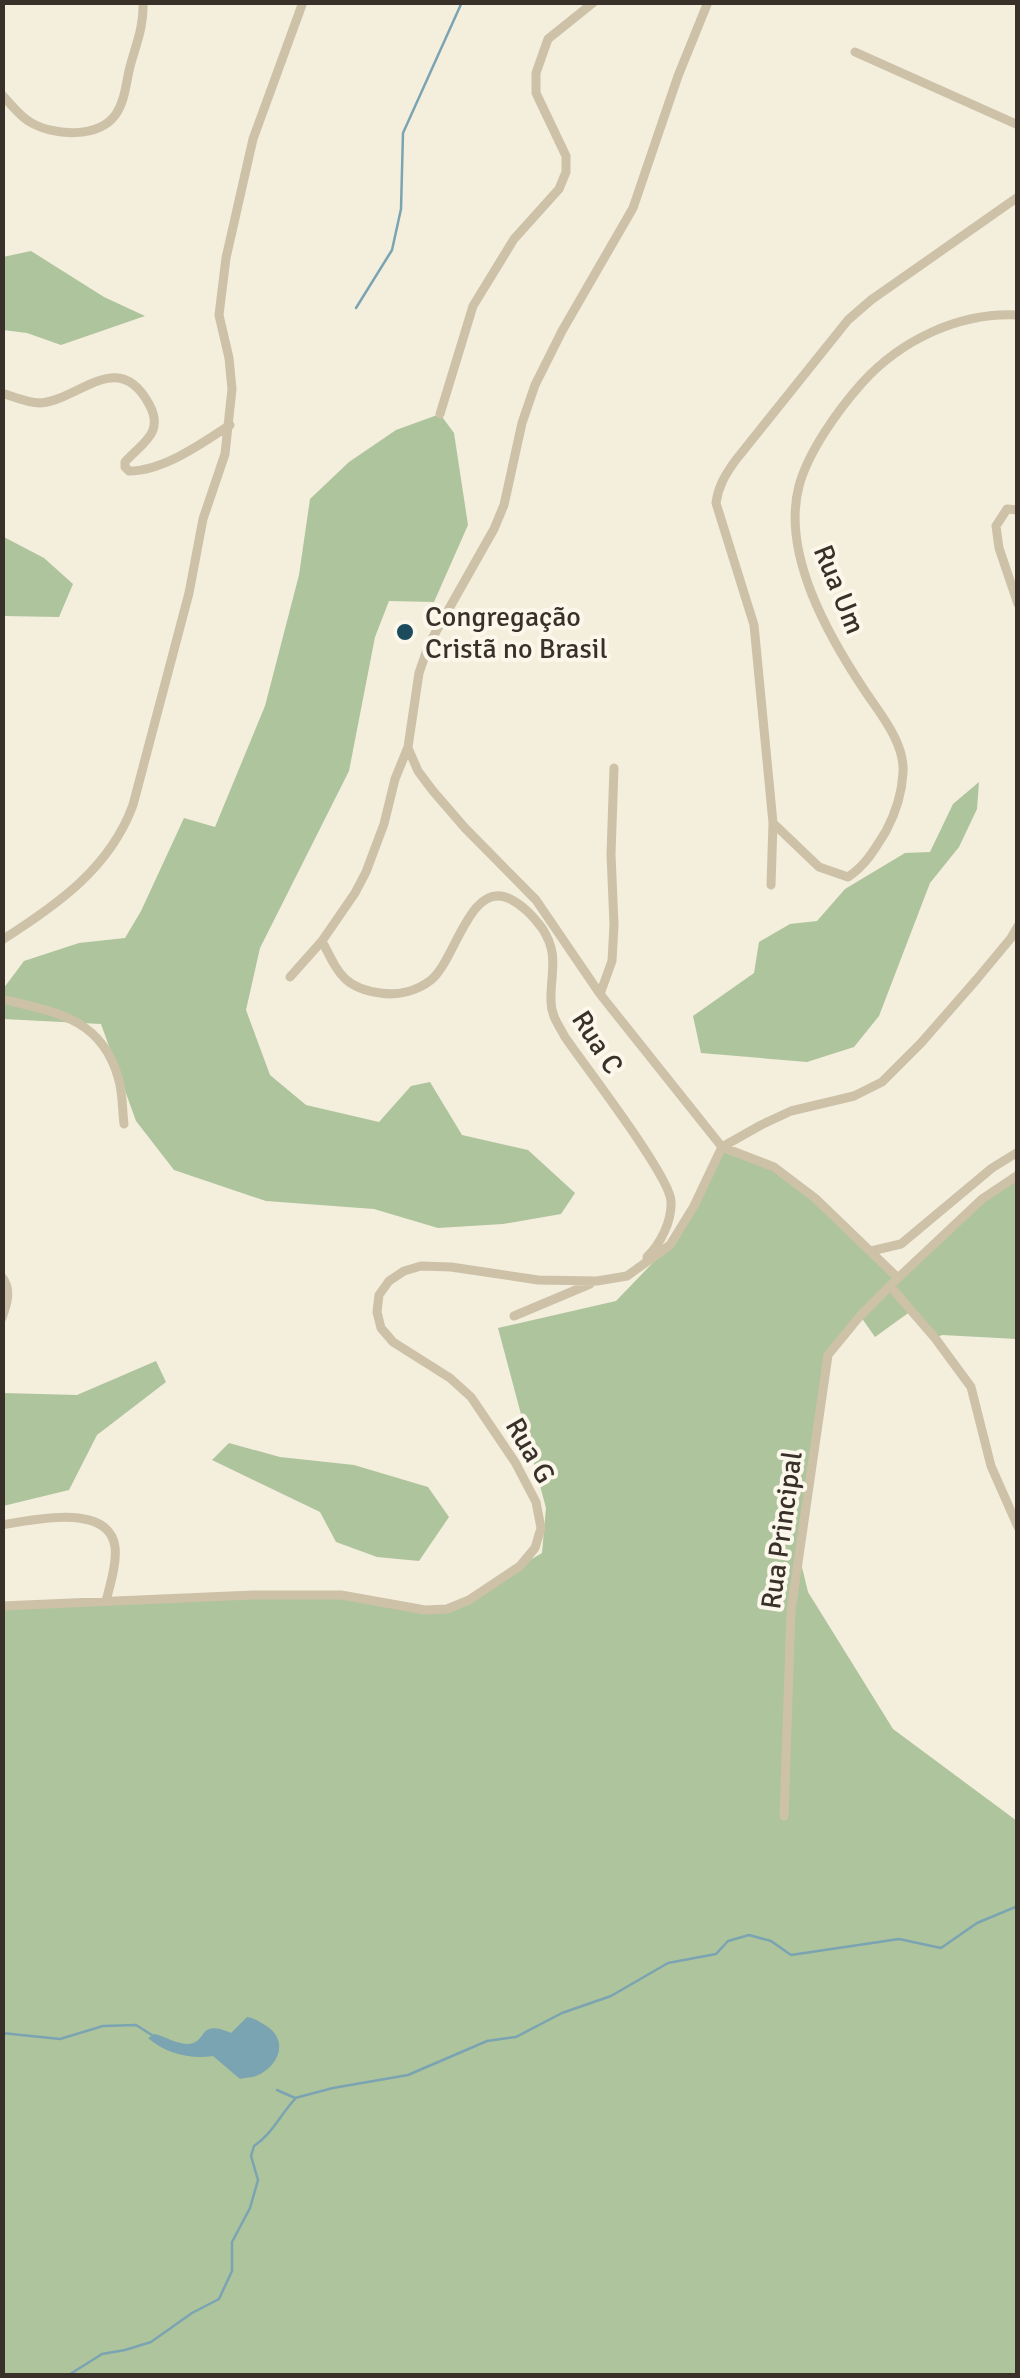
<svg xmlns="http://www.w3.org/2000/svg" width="1020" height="2378" font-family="Signika,sans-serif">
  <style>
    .green { fill: #aec49c }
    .water { fill: #7ba4b3 }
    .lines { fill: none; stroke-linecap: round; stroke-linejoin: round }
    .stream { stroke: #7ba4b3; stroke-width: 2.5 }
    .street { stroke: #cdc1a8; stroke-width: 9 }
    .poi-dot { fill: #1c4b5d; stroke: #fbf7ea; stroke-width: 4 }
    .labels { text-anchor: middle; stroke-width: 8; stroke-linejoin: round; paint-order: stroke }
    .street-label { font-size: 28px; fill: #393129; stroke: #fbf7ea }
    .poi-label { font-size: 28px; fill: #393129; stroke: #fbf7ea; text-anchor: start }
  </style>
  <rect width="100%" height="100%" fill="#f4eedd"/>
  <path class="green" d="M31,251L104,297L145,316L61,345L27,333L3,330V257Z
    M440,414L454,433L468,525L434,602L389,601L375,637L349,771L260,948L246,1010L270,1075L306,1105L379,1122L411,1086L430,1082L462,1135L528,1150L575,1193L561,1214L503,1224L438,1228L374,1209L266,1201L174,1170L136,1121L101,1024L3,1019V989L24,961L79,943L125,938L141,911L184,818L215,827L265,706L299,575L310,499L349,462L396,430Z
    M2,536L44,558L73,584L59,617L3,616Z
    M979,782L977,809L959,847L930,883L879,1016L854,1047L807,1062L701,1053L693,1016L754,973L759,942L790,924L817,921L845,889L905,853L930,852L953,804Z
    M722,1147L774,1167L898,1277L982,1199L1017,1175V1339L942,1335L935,1338L911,1311L875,1337L861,1317L828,1355L799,1555L808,1592L893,1729L1017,1821V2375H3V1609L341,1595L447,1609L542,1553L546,1508L498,1328L616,1301L670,1245Z
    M156,1361L166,1382L97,1435L69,1490L3,1506V1393L77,1395Z
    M229,1443L280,1457L354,1465L428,1487L449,1517L419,1561L377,1557L336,1542L320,1512L212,1460Z"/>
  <path class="water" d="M247,2017C257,2019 260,2022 268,2027C289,2042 278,2067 256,2076C255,2077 242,2078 240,2079L213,2056C191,2060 165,2053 148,2038L155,2034C166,2037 177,2044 188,2044C208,2043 197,2018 231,2033Z"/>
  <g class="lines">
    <path class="stream" d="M356,308L392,250L401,209L403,133L462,2
      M2,2033L60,2039L103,2026L136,2025L155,2037
      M277,2090L295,2098L333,2088L408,2075L487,2041L516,2037L562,2013L611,1996L668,1963L716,1954L728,1941L749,1935L771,1941L791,1955L899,1939L941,1948L977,1923L1018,1906
      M67,2376L102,2354L125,2350L151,2342L192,2313L219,2299L232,2271V2242L250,2208L258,2180L251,2156L254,2146C272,2134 280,2115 295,2099"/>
    <path class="street" d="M855,52L1018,125
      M2,95C11,104 19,116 30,122C53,136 99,139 116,114C126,99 126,80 131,63C137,42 144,25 143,2
      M2,393C14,397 28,403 40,403C80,400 118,347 149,404C165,433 142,443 125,462V467L129,471C163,471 203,443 230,425
      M440,414L473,306L514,239L559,189L566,172V156L536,93V73L548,39L594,2
      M1018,510L1007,509L996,526L999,548L1018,604
      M408,748L418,771L433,791L465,828L536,900L600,994L722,1147L774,1167L815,1198L898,1278
      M773,823L819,867L848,877C866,865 875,849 886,831C895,814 902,792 903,773C905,743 881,715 865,691C829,637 781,554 799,486C808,452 838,410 862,383C901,340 959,312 1018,315
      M771,885L773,823L754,625L716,503C718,487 725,475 735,461L848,320L871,300L1018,197
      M2,940C57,905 110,868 133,805L189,593L203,519L225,454L232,389L229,358L219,315L226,258L253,139L303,2
      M322,941C338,972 343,988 380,993C398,996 417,991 431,980C455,961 469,882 508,898C522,904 533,916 542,928C560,955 550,973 551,1002C551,1015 559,1026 565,1037C584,1065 670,1176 671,1201C672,1221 661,1243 647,1257
      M290,977L322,941L355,893L366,872L384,824L395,779L408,747L419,673L429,644L494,529L504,505L522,423L535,385L562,331L633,208L678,76L708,2
      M600,994L612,961L614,925L611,854L614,768
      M2,999C55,1012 101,1018 118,1077C123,1092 122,1109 124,1124
      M871,1251L901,1244L992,1168L1018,1152
      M2,1277C12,1290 7,1304 2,1318
      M890,1286L935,1338L971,1387L991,1466L1018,1527
      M514,1316L590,1284
      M2,1525C31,1520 109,1502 115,1547C117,1563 110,1585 106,1601
      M2,1606L253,1595H341L425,1610L447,1609L469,1600L520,1566L535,1548L541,1528L536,1502L515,1462L471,1397L450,1378L393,1342L381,1328L377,1312L379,1295L389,1281L404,1271L421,1266L451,1267L538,1280L597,1281L627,1276L670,1245L694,1206L722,1147L761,1125L791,1111L854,1096L882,1082L921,1043L977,979L1011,938L1018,926
      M784,1816L791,1611L828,1355L860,1316L898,1278L982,1199L1018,1175"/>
  </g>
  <circle class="poi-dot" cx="405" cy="632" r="10"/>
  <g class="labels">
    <g class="street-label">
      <text transform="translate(840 589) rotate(68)" y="10">Rua Um</text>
      <text transform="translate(598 1042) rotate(57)" y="10">Rua C</text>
      <text transform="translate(531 1450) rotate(60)" y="10">Rua G</text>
      <text transform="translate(781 1530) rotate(-82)" y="10">Rua Principal</text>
    </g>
    <g class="poi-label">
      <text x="425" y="626">Congregação<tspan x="425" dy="32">Cristã no Brasil</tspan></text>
    </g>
  </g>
  <rect width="1020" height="2378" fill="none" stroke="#393129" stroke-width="10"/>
</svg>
